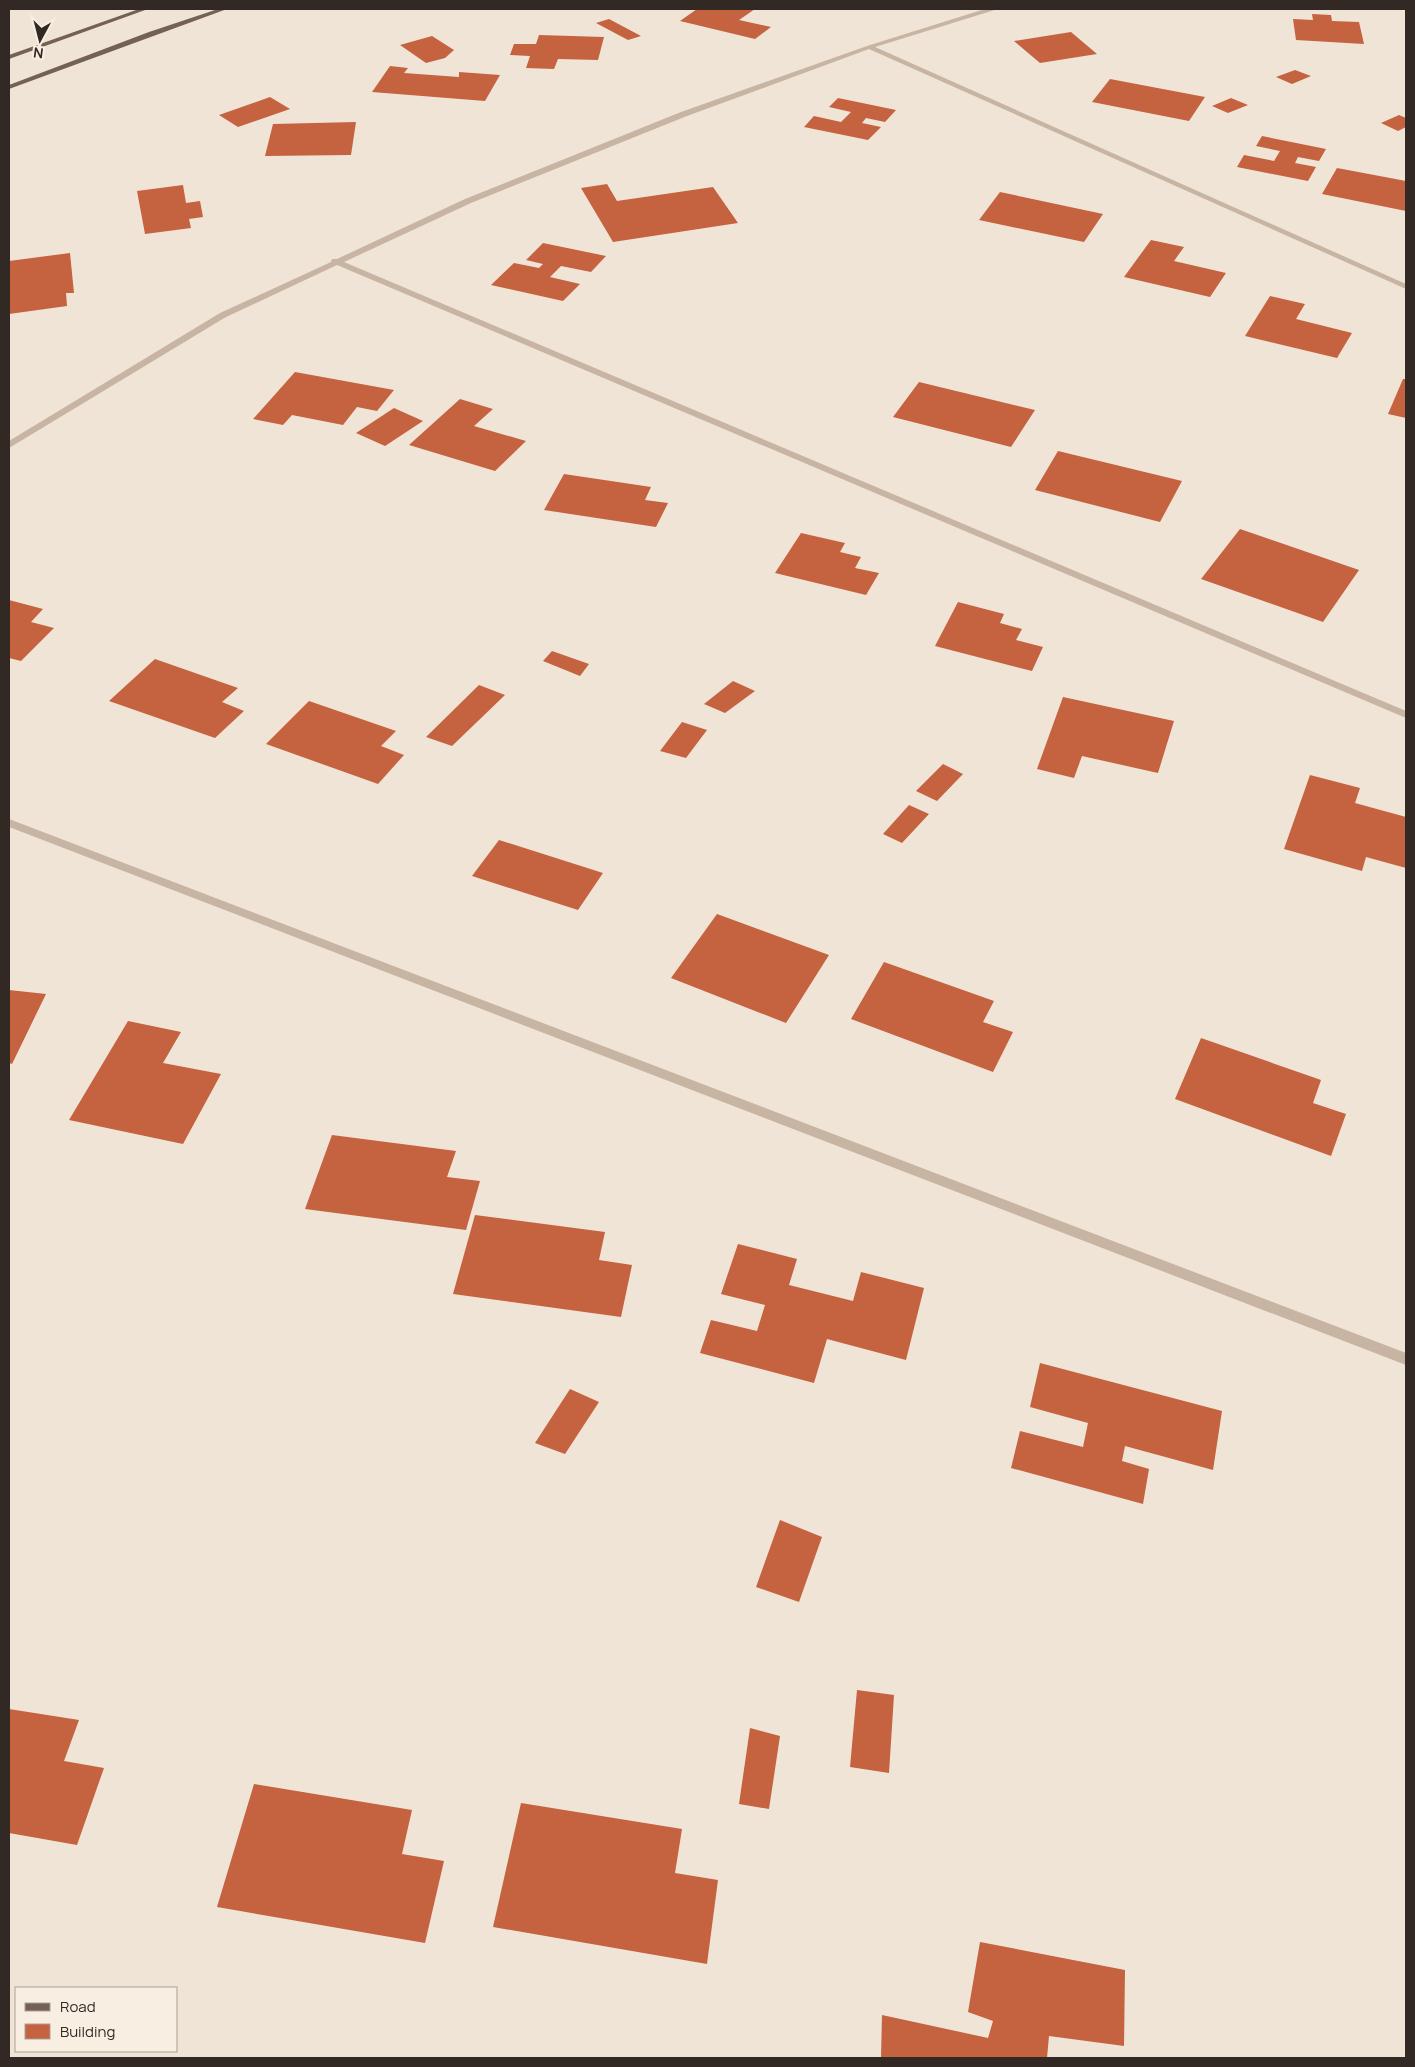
<svg xmlns="http://www.w3.org/2000/svg" width="1415" height="2067" font-family="Manrope,sans-serif">
  <style>
    .building { fill: #c5623f }
    .lines { fill: none; stroke-linecap: round; stroke-linejoin: round }
    .minor { fill: #c7b4a2; fill-rule: evenodd }
    .major { fill: #746055; fill-rule: evenodd }
  </style>
  <rect width="100%" height="100%" fill="#f0e4d6"/>
  <path class="building" d="M697,9H755L739,20L771,27L755,39L680,21Z
    M1312,14L1331,15L1332,21L1359,22L1364,44L1296,40L1293,19L1313,20Z
    M609,19L641,36L628,40L596,23Z
    M1071,32L1097,54L1040,63L1014,41Z
    M539,35L604,37L598,60L558,59L554,69L526,68L530,56L510,55L514,44H536Z
    M432,36L454,50L445,58L426,63L400,45Z
    M390,66L408,68L404,73L459,77V72L500,75L485,101L372,92Z
    M1295,70L1311,76L1292,84L1276,77Z
    M1110,79L1205,97L1189,121L1092,102Z
    M270,97L290,109L238,127L219,115Z
    M838,98L896,110L885,122L866,118L862,123L881,127L868,140L804,127L814,116L841,122L851,112L829,107Z
    M1231,98L1248,105L1228,113L1212,106Z
    M1399,115L1406,118V127L1398,131L1381,123Z
    M356,122L351,155L265,156L273,124Z
    M1262,136L1326,149L1319,161L1298,157L1295,163L1316,167L1308,181L1237,167L1244,155L1274,161L1280,151L1256,146Z
    M1337,168L1406,181V211L1322,194Z
    M607,184L617,201L713,187L738,223L613,242L581,188Z
    M183,185L186,203L200,201L203,217L189,219L191,228L145,234L137,191Z
    M1000,192L1103,214L1084,242L979,220Z
    M1151,240L1184,247L1174,261L1226,273L1210,297L1124,277Z
    M543,243L606,256L591,272L561,266L550,277L580,284L563,301L491,285L514,263L539,268L543,264L526,260Z
    M70,253L74,293H66L67,306L9,314V261Z
    M1270,296L1305,304L1296,319L1352,333L1337,358L1245,336Z
    M295,372L394,390L377,411L357,407L343,425L292,415L283,425L253,419Z
    M1403,379H1406V418L1388,414Z
    M919,382L1035,410L1011,447L893,417Z
    M460,399L493,409L474,426L526,441L495,471L409,445Z
    M394,408L423,421L385,446L356,433Z
    M1058,451L1182,481L1160,522L1035,490Z
    M564,474L651,487L645,500L668,503L656,527L544,510Z
    M1240,529L1359,570L1323,622L1201,579Z
    M801,533L845,543L840,552L861,557L855,568L879,573L866,595L775,573Z
    M9,600L43,609L31,622L54,628L21,661L9,658Z
    M958,602L1004,614L1000,623L1022,629L1016,640L1043,647L1032,671L935,646Z
    M552,651L589,664L580,676L543,661Z
    M155,659L238,688L222,702L244,711L215,738L109,701Z
    M733,681L755,691L725,713L704,704Z
    M479,685L505,695L452,746L426,737Z
    M1063,697L1174,721L1158,773L1082,756L1074,778L1037,769Z
    M309,701L396,731L381,746L404,755L378,784L266,744Z
    M682,722L707,730L686,758L660,751Z
    M943,764L963,774L937,801L916,791Z
    M1310,775L1360,788L1355,803L1406,817V868L1366,857L1362,871L1284,849Z
    M909,805L929,814L902,843L883,834Z
    M499,840L603,873L578,910L472,876Z
    M717,914L829,955L786,1023L671,978Z
    M884,962L994,1001L983,1022L1013,1032L993,1072L851,1019Z
    M9,990L46,994L12,1064L9,1063Z
    M128,1021L181,1032L163,1063L221,1074L183,1144L69,1120Z
    M1201,1038L1321,1080L1313,1103L1346,1114L1331,1156L1175,1099Z
    M332,1135L456,1151L447,1177L480,1181L466,1230L305,1209Z
    M475,1215L605,1232L599,1260L632,1265L621,1317L453,1294Z
    M738,1244L797,1259L789,1285L853,1301L861,1272L924,1288L906,1360L827,1339L814,1383L700,1353L711,1320L757,1331L765,1305L721,1294Z
    M1040,1363L1222,1411L1213,1470L1125,1446L1122,1461L1149,1469L1143,1504L1011,1468L1020,1431L1083,1447L1088,1423L1030,1407Z
    M570,1389L599,1402L565,1454L535,1443Z
    M780,1520L822,1537L799,1602L756,1587Z
    M857,1690L894,1695L889,1773L850,1767Z
    M9,1709L79,1720L64,1761L104,1768L77,1845L9,1833Z
    M750,1728L780,1736L769,1809L739,1804Z
    M254,1784L412,1810L402,1854L444,1861L425,1943L217,1907Z
    M521,1803L682,1829L675,1873L718,1880L707,1964L493,1927Z
    M980,1942L1125,1970L1124,2046L1049,2036L1047,2058H881L882,2015L988,2038L993,2021L968,2012Z"/>
  <g class="lines">
    <path class="minor" d="M985,9H998L875,47L1406,284V289L869,49L687,116L471,203L344,262L1406,711V718L337,265L226,317L9,448V441L220,313L331,262L332,259H337L465,199L681,112L867,46Z
      M9,819L1406,1353V1365L9,827Z"/>
    <path class="major" d="M139,9H148L9,59V55Z
      M218,9H227L9,89V85L149,32Z"/>
  </g>
  <rect width="1415" height="2067" fill="none" stroke="#322925" stroke-width="20"/>
  <rect x="15" y="1987" width="162" height="65" fill="#f8eee2" stroke="#a99f96"/>
  <rect x="25" y="2003" width="25" height="8" fill="#746055" stroke="#a99f96"/>
  <text x="60" y="2012" font-size="15" fill="#322925">Road</text>
  <rect x="25" y="2024" width="25" height="15" fill="#c5623f" stroke="#a99f96"/>
  <text x="60" y="2037" font-size="15" fill="#322925">Building</text>
  <g transform="translate(40 40) rotate(187)" stroke="#f8eee2" stroke-width="4" paint-order="stroke">
  <path d="M0-4L9 19L0 12L-9 19Z" fill="#322925"/>
  <text y="-8" font-size="14" font-weight="bold" text-anchor="middle" fill="#322925">N</text>
  </g>
</svg>
